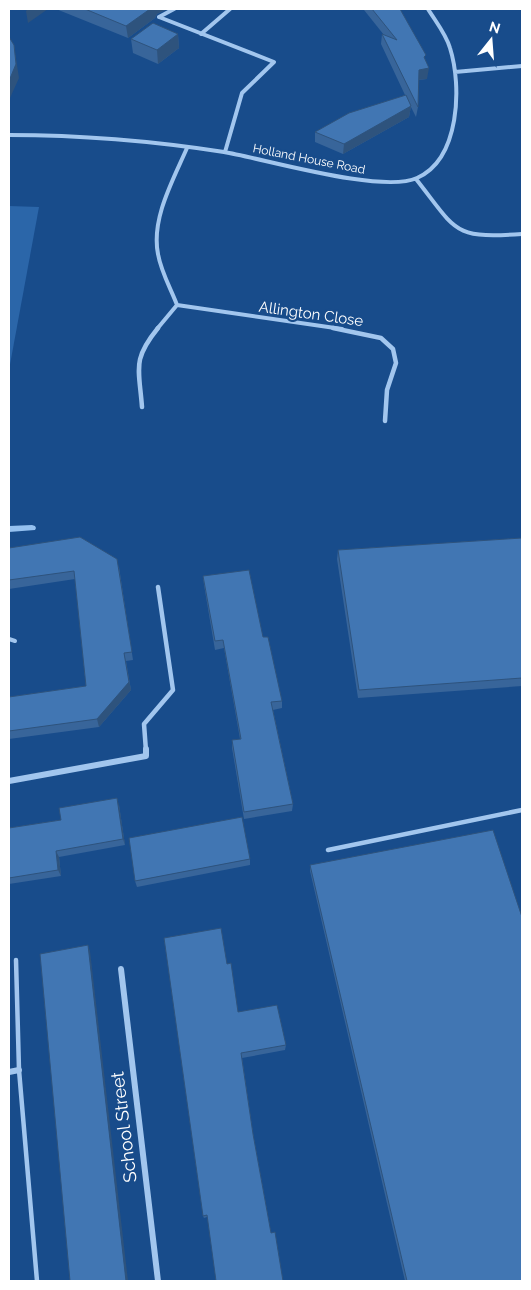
<svg xmlns="http://www.w3.org/2000/svg" width="531" height="1290" font-family="Raleway,sans-serif">
  <style>
    .green { fill: #2b66a9 }
    .lines { fill: none; stroke-linecap: round; stroke-linejoin: round }
    .stream { fill: #95c1f0; fill-rule: evenodd }
    .lane-far1 { stroke: #a2c6ee; stroke-width: 4 }
    .lane { stroke: #a2c6ee; stroke-width: 4.5 }
    .street-far2 { stroke: #a2c6ee; stroke-width: 4 }
    .street-far1 { stroke: #a2c6ee; stroke-width: 4.5 }
    .street { stroke: #a2c6ee; stroke-width: 6 }
    .wall { fill: #38659a }
    .shaded-wall { fill: #2e537d }
    .building { fill: #4176b3; stroke: #2e537d }
    .labels { text-anchor: middle; stroke-width: 4.5; stroke-linejoin: round; paint-order: stroke }
    .far-street-label { font-size: 12px; fill: #fff; stroke: #184c8b }
    .street-label { font-size: 15px; fill: #fff; stroke: #184c8b }
    .near-street-label { font-size: 18px; fill: #fff; stroke: #184c8b }
  </style>
  <rect width="100%" height="100%" fill="#184c8b"/>
  <path class="green" d="M9,206L39,207L9,370Z"/>
  <g class="lines">
    <path class="stream" d="M32,525L35,526L36,528L35,530L9,532V526Z"/>
    <path class="lane-far1" d="M9,639L15,641"/>
    <path class="lane" d="M328,850L522,810
      M16,960L19,1070L37,1281"/>
    <path class="street-far2" d="M159,17L274,62L242,93L225,152
      M159,17L174,9
      M201,34L230,9
      M455,72L522,66
      M9,135C81,135 153,141 224,152C265,159 382,194 417,178C460,159 462,86 450,48C446,34 436,22 428,9
      M187,148C173,180 151,219 158,254C161,272 171,289 177,305L342,329
      M416,179C457,231 452,239 522,234
      M157,329L177,305"/>
    <path class="street-far1" d="M333,328L381,338L393,349L396,363L387,390L385,421
      M142,407C139,368 132,360 158,328
      M146,751L144,724L173,690L158,587"/>
    <path class="street" d="M9,781L146,756V749
      M121,969L158,1281
      M9,1072L19,1070"/>
  </g>
  <path class="wall" d="M56,9H167L157,14L155,18L128,38Z
    M364,9H400L425,60L427,79L418,80V107L416,117L406,97L411,106L409,117L343,154L315,142V132L405,95L381,44L382,34L384,35L364,10Z
    M178,34L179,48L158,64L133,53L131,39Z
    M522,538V686L358,698L337,559L338,550Z
    M9,548L119,567L133,660L126,661L131,690L99,727L9,739V697L86,686L75,579L9,589Z
    M203,576L263,637L282,701V708L273,710L293,804L292,811L244,819L232,748V740L240,739L224,648L215,650L204,585Z
    M119,805L125,845L59,857L61,876L9,884V828L61,820Z
    M250,859V865L137,887L135,881Z
    M310,865L522,1281H405L310,871Z
    M227,964L238,1012L286,1045L285,1050L242,1058L253,1134L271,1233L283,1281L207,1217L204,1218L203,1216Z"/>
  <path class="shaded-wall" d="M28,9H48L28,23L26,11Z
    M150,9H167L157,14L155,18L128,38L126,26Z
    M178,34L179,48L158,64L157,50Z
    M14,45L19,78L10,98L9,99V81Z
    M429,68L427,79L417,80L419,70Z
    M411,106L409,117L343,154L344,144Z
    M124,653L131,690L99,727L97,719Z
    M117,798L119,805L125,845L123,839Z
    M56,851L59,857L61,876L58,870Z
    M88,945L90,951L128,1281H126Z"/>
  <path class="building" d="M85,9H150L126,26Z
    M372,9H400L426,55L424,57L429,68L419,70L418,107L382,34L397,40Z
    M153,23L178,34L157,50L131,39Z
    M9,37L14,45L16,64L9,81Z
    M406,95L411,106L344,144L315,132L349,113Z
    M80,537L117,559L132,652L124,653L129,682L97,719L9,731V697L86,686L74,571L9,580V548Z
    M522,538V678L359,690L338,550Z
    M249,570L263,637H268L282,701L271,702L293,804L244,812L232,740L241,739L223,640L215,641L203,576Z
    M117,798L123,839L56,851L58,870L9,878V828L61,820L59,808Z
    M242,817L250,859L135,881L129,838Z
    M493,830L522,917V1281H407L310,865Z
    M221,928L227,964L231,963L238,1012L277,1005L286,1045L241,1053L253,1134L271,1233L275,1232L283,1281H216L207,1215L203,1216L164,938Z
    M88,945L126,1281H70L40,954Z"/>
  <g class="labels">
    <g class="far-street-label">
      <text transform="translate(309 159) rotate(11)" y="4">Holland House Road</text>
    </g>
    <g class="street-label">
      <text transform="translate(311 314) rotate(8)" y="5">Allington Close</text>
    </g>
    <g class="near-street-label">
      <text transform="translate(124 1127) rotate(-97)" y="6">School Street</text>
    </g>
  </g>
  <rect width="531" height="1290" fill="none" stroke="#ffffff" stroke-width="20"/>
  <g transform="translate(491 40) rotate(17)" stroke="#184c8b" stroke-width="4" paint-order="stroke">
  <path d="M0-4L9 19L0 12L-9 19Z" fill="#ffffff"/>
  <text y="-8" font-size="14" font-weight="bold" text-anchor="middle" fill="#ffffff">N</text>
  </g>
</svg>
